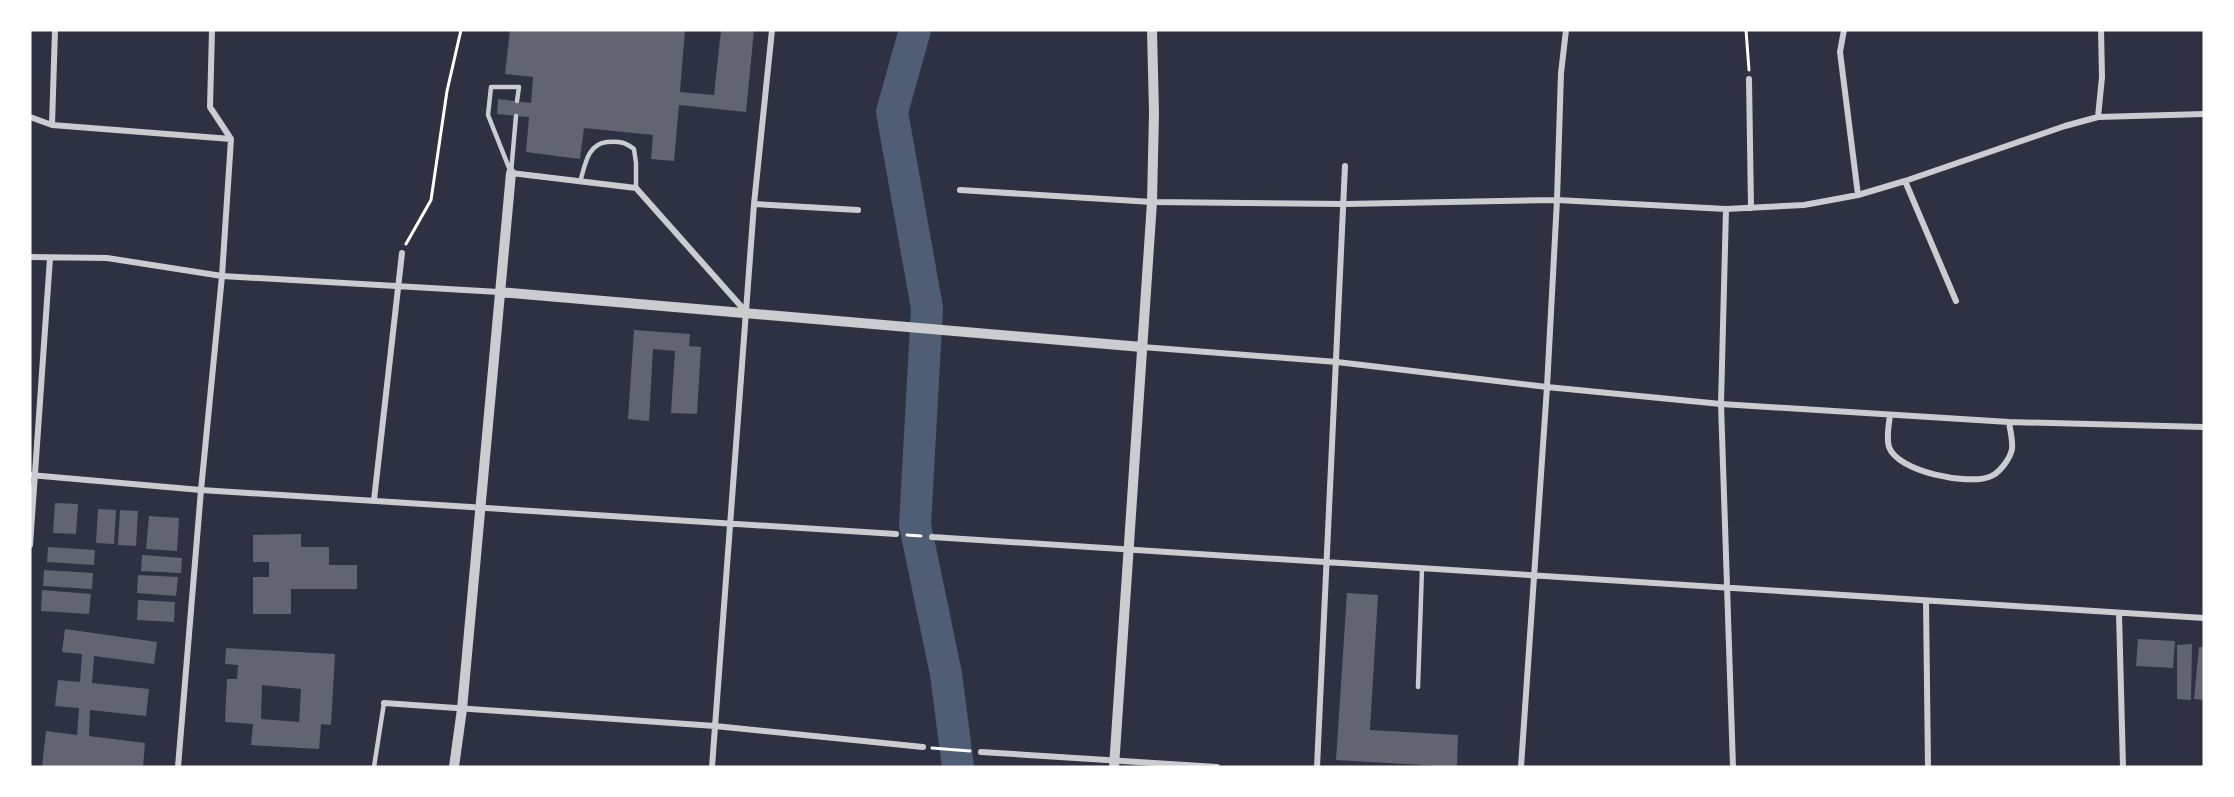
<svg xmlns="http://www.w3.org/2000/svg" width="2234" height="797" font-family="'Source Sans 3',sans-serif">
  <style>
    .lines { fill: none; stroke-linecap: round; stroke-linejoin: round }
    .river { stroke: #4f5d75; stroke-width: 32 }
    .building { fill: #626471; fill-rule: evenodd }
    .path { stroke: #fff; stroke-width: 3 }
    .service { stroke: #caccd0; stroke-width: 4.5 }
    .minor { stroke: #caccd0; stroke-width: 6 }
    .tertiary { stroke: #caccd0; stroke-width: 10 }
  </style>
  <rect width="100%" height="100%" fill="#2d3142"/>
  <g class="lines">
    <path class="river" d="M915,30L892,112L927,308L915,525L946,674L958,767"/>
  </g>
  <path class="building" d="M510,30H685L680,92L714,95L721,30H754L746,112L679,105L674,161L651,159L653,135L584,128L580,159L526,152L529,117L497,114L498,99L531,103L533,77L505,74Z
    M634,330L690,334L689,346L701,347L697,414L671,413L675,351L653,349L649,421L628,419Z
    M55,503L78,504L76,534L53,533Z
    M98,509L116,510L114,544L96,543Z
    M120,510L138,511L136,546L118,545Z
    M149,516L179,518L177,551L146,549Z
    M301,534V547H329V565H357V589H291V614H253V577H269V562H253V535Z
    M48,547L95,550L94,565L47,562Z
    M142,555L182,558L181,573L141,571Z
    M44,570L93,573L92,589L43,586Z
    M138,575L178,577L176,596L137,593Z
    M42,590L91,594L89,614L41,611Z
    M1347,593L1378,595L1370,730L1458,735L1457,767L1336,760Z
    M138,600L175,602L174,622L137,620Z
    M65,629L157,642L154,664L94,656L92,683L149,689L146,716L90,710L89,736L145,743L143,767H42L46,731L77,735L79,708L55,706L58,680L80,682L82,654L62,652Z
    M2138,639L2175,641L2173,668L2136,666Z
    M2192,644L2191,700L2177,699V645Z
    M2199,647H2204V700L2194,699Z
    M226,648L335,654L331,725L321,724L319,749L251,745L253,724L225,722L227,679H237L238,665L225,664ZM262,685L301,689L299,722L261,719Z"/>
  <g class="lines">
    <path class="path" d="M1746,30L1749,70
      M406,244L431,200L447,91L461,30
      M907,535L921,536
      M932,748L970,751"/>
    <path class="service" d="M516,116L511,173L488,115L491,87H519L517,101
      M580,182C585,166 587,144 607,142C619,141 625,142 634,149L636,163V188
      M1418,687L1422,569
      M374,767L384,703"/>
    <path class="minor" d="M1844,30L1840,52L1858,195
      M1749,79L1751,208
      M30,117L52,125L231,139
      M2098,117L2102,77L2101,30
      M52,125L55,30
      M511,173L636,188L747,313
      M1905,181L1956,301
      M960,190L1152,202L1345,204L1557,200L1726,209L1804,205L1858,195L1905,181L2065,126L2098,117L2204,114
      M754,204L858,210
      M1726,209L1721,404L1733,767
      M30,257L107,258L222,276L499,292
      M1142,347L1337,362L1547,387L1721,404L2009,422L2204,427
      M1890,415C1889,424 1886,438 1889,447C1898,472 1967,485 1989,477C1999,474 2010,459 2012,449C2013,440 2010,430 2009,422
      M30,475L201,490L896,534
      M374,500L402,253
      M932,537L2204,618
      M30,545L50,258
      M1926,601L1928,767
      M2119,613L2123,767
      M384,703L715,726L923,747
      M981,752L1217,767
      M178,767L201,490L222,276L231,139L210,107L212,30
      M712,767L754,204L772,30
      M1317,767L1345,166
      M1521,767L1547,387L1557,200L1561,73L1566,30"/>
    <path class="tertiary" d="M499,292L1142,347
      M454,767L462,709L511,173
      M1114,767L1152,202L1154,113L1152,30"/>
  </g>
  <rect width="2234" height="797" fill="none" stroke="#ffffff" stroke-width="63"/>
</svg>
